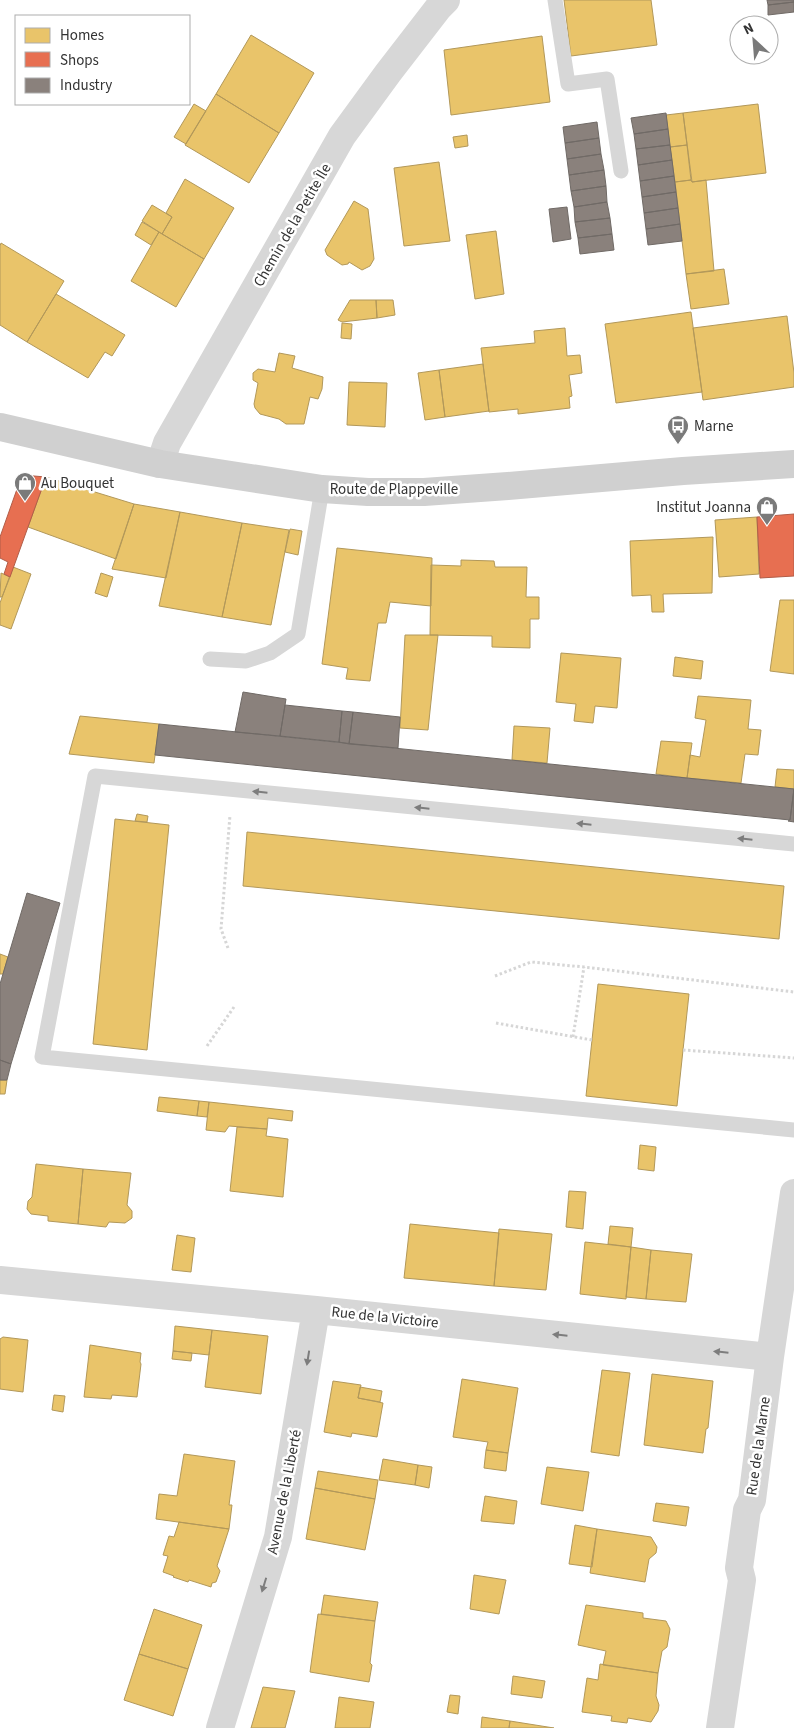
<svg xmlns="http://www.w3.org/2000/svg" width="794" height="1728" font-family="'Source Sans 3',sans-serif">
  <style>
    .homes { fill: #e9c46a; stroke: #b2985a }
    .shops { fill: #e76f51; stroke: #b15d48 }
    .industry { fill: #8a817c; stroke: #706a66 }
    .lines { fill: none; stroke-linecap: round; stroke-linejoin: round }
    .path { stroke: #d6d6d6; stroke-width: 3; stroke-dasharray: 2.5 2.5; stroke-linecap: butt }
    .lane { stroke: #d7d7d7; stroke-width: 15 }
    .street { stroke: #d7d7d7; stroke-width: 28 }
    .secondary { stroke: #d0d0d0; stroke-width: 28 }
    .oneway { fill: #7d7d7d }
    .labels { text-anchor: middle; stroke-width: 5; stroke-linejoin: round; paint-order: stroke }
    .street-label { font-size: 15px; fill: #333; stroke: #fff }
    .poi-label { font-size: 15px; fill: #333; stroke: #fff; text-anchor: start }
  </style>
  <rect width="100%" height="100%" fill="#fff"/>
  <path class="homes" d="M564,0H651L657,45L571,56Z
    M251,35L314,73L279,133L216,94Z
    M542,36L550,102L451,115L444,50Z
    M216,94L279,133L249,183L185,145Z
    M194,104L206,111L186,144L174,137Z
    M758,104L766,173L692,182L683,113Z
    M683,113L687,145L670,147L666,115Z
    M467,135L468,146L455,148L453,137Z
    M687,145L691,180L675,182L670,147Z
    M439,162L450,241L404,246L394,168Z
    M185,179L234,208L204,259L162,234L172,217L166,213Z
    M691,180L692,182L706,180L714,271L686,274L675,182Z
    M354,201L368,209L374,259L370,266L362,270L349,262L348,264L342,265L327,255L325,250Z
    M152,205L172,217L162,234L142,221Z
    M142,222L159,232L151,245L135,235Z
    M496,231L504,294L475,299L466,235Z
    M159,232L204,259L176,307L131,281Z
    M1,243L64,281L27,342L0,325V246Z
    M724,269L729,304L691,309L686,274Z
    M56,294L125,335L112,356L105,352L88,378L27,342Z
    M350,300H376L377,318L342,322L338,320Z
    M376,300H393L395,315L377,318Z
    M691,312L702,392L616,403L605,324Z
    M787,316L794,373V387L703,400L693,328Z
    M342,323L352,324L351,339L341,338Z
    M565,328L567,356L580,355L582,373L569,375L572,396L569,397L570,408L518,414V409L489,412L481,348L535,343L534,331Z
    M279,353L295,356L292,368L323,377L322,389L318,399L310,397L304,424H286L279,419L260,414L255,408L254,404L258,383L253,380V373L258,369L275,372Z
    M483,364L489,411L445,417L439,370Z
    M439,370L445,417L425,420L418,373Z
    M349,382L387,383L385,427L347,425Z
    M46,477L134,504L116,559L28,527Z
    M134,504L180,512L166,578L112,569Z
    M180,512L242,523L222,617L159,606Z
    M757,517L759,574L719,577L715,520Z
    M242,523L289,530L271,625L222,617Z
    M290,529L302,531L298,555L285,552Z
    M713,537L712,593L663,594L664,612H652L651,595L632,596L630,541Z
    M337,548L432,558L431,606L390,602L386,623H378L370,681L346,679L348,668L322,664Z
    M461,560L494,561L495,567H527L526,597H539V619H530V648L492,647V636L430,635L431,565L461,566Z
    M13,567L31,574L11,629L0,625V603Z
    M1,573L10,577L2,597H0Z
    M101,573L113,577L107,597L95,593Z
    M780,600H794V674L770,671Z
    M405,635H438L428,730L400,728Z
    M561,653L621,658L617,708L595,706L593,723L574,721L576,704L556,702Z
    M675,657L703,661L701,679L673,676Z
    M698,696L751,700L748,729L761,730L758,755L745,754L741,783L687,778L690,755L700,757L706,720L695,718Z
    M80,716L159,724L154,763L69,754Z
    M514,726L550,728L547,763L512,760Z
    M661,741L692,743L687,778L656,774Z
    M777,769L794,770V789L775,787Z
    M137,814L148,816L147,822L135,821Z
    M115,819L169,825L147,1050L93,1044Z
    M247,832L784,886L779,939L243,886Z
    M0,954L8,957L3,974H0Z
    M598,984L689,994L677,1106L586,1096Z
    M0,1080H7L5,1094H0Z
    M159,1097L199,1101L197,1116L157,1111Z
    M199,1101L209,1102L207,1117L197,1116Z
    M209,1102L293,1111L292,1121L268,1118L267,1129L229,1126L225,1132L206,1130Z
    M237,1127L267,1129L266,1136L288,1139L283,1197L230,1191Z
    M640,1145L656,1147L654,1171L638,1169Z
    M36,1164L83,1169L78,1224L48,1221V1216L31,1214L27,1209L28,1201L32,1197Z
    M83,1169L131,1173L127,1205L132,1211V1218L125,1223L109,1222L106,1227L78,1224Z
    M569,1191L586,1192L583,1229L566,1227Z
    M410,1224L499,1233L494,1286L404,1278Z
    M610,1226L633,1228L631,1247L608,1244Z
    M499,1229L552,1234L546,1290L494,1286Z
    M177,1235L195,1238L191,1272L172,1270Z
    M585,1242L631,1247L626,1299L580,1294Z
    M631,1247L651,1250L646,1299L626,1297Z
    M651,1250L692,1254L686,1302L646,1299Z
    M175,1326L212,1330L209,1355L173,1351Z
    M212,1330L268,1336L261,1394L205,1387Z
    M3,1337L28,1340L23,1392L0,1389V1339Z
    M90,1345L141,1353L140,1362L141,1364L137,1397L112,1395L111,1399L84,1397Z
    M173,1351L192,1353L191,1361L172,1359Z
    M602,1370L630,1373L619,1456L591,1452Z
    M652,1374L713,1381L708,1428L706,1429L703,1453L644,1445Z
    M462,1379L518,1388L508,1453L486,1450L488,1442L453,1437Z
    M333,1381L361,1385L358,1398L383,1403L377,1437L352,1433L351,1437L324,1432Z
    M360,1387L382,1391L380,1402L358,1398Z
    M54,1395L65,1396L63,1412L52,1410Z
    M486,1450L508,1453L506,1471L484,1468Z
    M184,1454L235,1461L229,1505H232L229,1529L156,1519L159,1494L177,1496Z
    M383,1459L418,1465L415,1485L379,1480Z
    M418,1465L432,1467L429,1488L415,1485Z
    M547,1467L589,1472L583,1511L541,1504Z
    M318,1471L378,1480L375,1499L315,1488Z
    M315,1488L375,1499L365,1550L306,1539Z
    M485,1496L517,1501L514,1524L481,1521Z
    M656,1503L689,1507L686,1526L653,1521Z
    M179,1522L229,1529L217,1566L220,1571L216,1582L212,1583L211,1587L189,1580L188,1582L173,1577L174,1576L163,1572L168,1556L163,1555L169,1536L174,1537Z
    M575,1525L597,1529L592,1567L569,1564Z
    M597,1529L651,1537L657,1547L656,1553L649,1559L645,1582L590,1573Z
    M474,1575L506,1580L499,1614L470,1609Z
    M324,1595L378,1602L375,1621L321,1614Z
    M586,1605L643,1613V1618L666,1621L670,1629L667,1647L662,1651L658,1673L603,1665L606,1651L578,1645Z
    M154,1609L202,1625L188,1669L139,1654Z
    M318,1614L375,1621L370,1663L372,1665L369,1682L310,1672Z
    M139,1654L188,1669L173,1716L124,1700Z
    M600,1664L658,1673L656,1696L659,1705L658,1711L651,1722L628,1718L627,1723L611,1721L612,1716L582,1712L587,1678L598,1680Z
    M513,1676L545,1681L542,1698L511,1694Z
    M263,1687L295,1691L285,1728H251Z
    M450,1695L460,1696L458,1714L447,1712Z
    M339,1697L374,1702L370,1728H335Z
    M482,1717L510,1721L509,1728H481Z
    M510,1721L554,1728H509Z"/>
  <path class="shops" d="M22,475L46,477L10,577L4,574L8,562L0,558V537Z
    M794,514V576L760,578L757,517Z"/>
  <path class="industry" d="M767,0H794V2L768,5Z
    M794,2V12L768,15V5Z
    M666,113L668,129L634,134L631,118Z
    M597,122L599,138L565,143L563,127Z
    M668,129L670,145L636,149L634,134Z
    M599,138L601,154L567,159L565,143Z
    M670,145L672,160L638,165L636,149Z
    M601,154L604,170L569,175L567,159Z
    M672,160L674,176L640,181L638,165Z
    M604,170L606,186L571,191L569,175Z
    M674,176L676,192L642,197L640,181Z
    M606,186L607,202L574,207L571,191Z
    M676,192L678,208L644,213L642,197Z
    M607,202L610,218L575,222L574,207Z
    M567,207L571,239L553,242L549,209Z
    M678,208L680,224L646,229L644,213Z
    M610,218L612,234L578,238L575,222Z
    M680,224L682,241L648,245L646,229Z
    M612,234L614,250L580,254L578,238Z
    M243,692L286,699L280,736L235,732Z
    M285,705L342,711L339,742L280,736Z
    M342,711L353,712L349,744L339,742Z
    M353,712L400,717L398,748L349,744Z
    M159,724L794,789L790,820L155,755Z
    M794,789V822L788,821L790,820Z
    M27,893L60,903L11,1064L0,1060V984Z
    M0,1060L11,1064L7,1080H0Z"/>
  <g class="lines">
    <path class="path" d="M228,948L221,929L230,815
      M495,976L531,962L584,967L794,992
      M496,1023L592,1040
      M573,1037L584,967
      M207,1046L234,1007
      M683,1050L794,1058"/>
    <path class="lane" d="M555,0L568,84L607,79L621,171
      M210,659L246,661L270,653L298,634L322,489
      M794,844L95,776L42,1057L794,1130"/>
    <path class="street" d="M160,464L167,443L342,136L388,73L439,7L446,0
      M0,1280L316,1310L770,1357
      M220,1728L278,1537L316,1310
      M720,1728L742,1580L739,1568L747,1510L752,1500L770,1357L794,1193"/>
    <path class="secondary" d="M0,427L160,464L322,489L368,492H424L508,486L683,471L794,464"/>
  </g>
  <defs><path id="oneway-solid" d="M-6-.8H1V-3.2L6.5 0L1 3.2V.8H-6Z" transform="scale(1.25)"/></defs>
  <g class="oneway">
    <use href="#oneway-solid" transform="translate(260 792) rotate(-174)"/>
    <use href="#oneway-solid" transform="translate(422 808) rotate(-174)"/>
    <use href="#oneway-solid" transform="translate(584 824) rotate(-174)"/>
    <use href="#oneway-solid" transform="translate(745 839) rotate(-174)"/>
    <use href="#oneway-solid" transform="translate(560 1335) rotate(-174)"/>
    <use href="#oneway-solid" transform="translate(721 1352) rotate(-174)"/>
    <use href="#oneway-solid" transform="translate(308 1358) rotate(99)"/>
    <use href="#oneway-solid" transform="translate(264 1585) rotate(107)"/>
  </g>
  <defs>
    <g id="bus-pin" transform="scale(1.125)"><path d="M0 17L-7.5 6A9.5 9.5 0 1 1 7.5 6Z" fill="#7a7a7a" stroke="#fff"/><path d="M-5-6H5V4H4V6H2V4H-2V6H-4V4H-5ZM-3.5-4V0h7V-4ZM-3.5 1.2v1.5H-2V1.2ZM2 1.2v1.5H3.5V1.2Z" fill="#fff"/></g>
    <g id="shop-pin" transform="scale(1.125)"><path d="M0 17L-7.5 6A9.5 9.5 0 1 1 7.5 6Z" fill="#7a7a7a" stroke="#fff"/><path d="M-5-2.5h2.3a2.7 3.5 0 0 1 5.4 0H5L5.5 6h-11ZM-1.5-2.5h3a1.5 2.3 0 0 0-3 0Z" fill="#fff"/></g>
  </defs>
  <g fill-rule="evenodd">
    <use href="#bus-pin" x="678" y="426"/>
    <use href="#shop-pin" x="25" y="483"/>
    <use href="#shop-pin" x="767" y="507"/>
  </g>
  <g class="labels">
    <g class="street-label">
      <text transform="translate(292 225) rotate(-60)" y="5">Chemin de la Petite Île</text>
      <text x="394" y="494">Route de Plappeville</text>
      <text transform="translate(385 1317) rotate(6)" y="5">Rue de la Victoire</text>
      <text transform="translate(758 1446) rotate(-82)" y="5">Rue de la Marne</text>
      <text transform="translate(284 1492) rotate(-79)" y="5">Avenue de la Liberté</text>
    </g>
    <g class="poi-label">
      <text x="694" y="431">Marne</text>
      <text x="41" y="488">Au Bouquet</text>
      <text x="751" y="512" text-anchor="end">Institut Joanna</text>
    </g>
  </g>
  <rect x="15" y="15" width="175" height="90" fill="#ffffff" stroke="#adadad"/>
  <rect x="25" y="28" width="25" height="15" fill="#e9c46a" stroke="#adadad"/>
  <text x="60" y="40" font-size="15" fill="#333333">Homes</text>
  <rect x="25" y="52" width="25" height="15" fill="#e76f51" stroke="#adadad"/>
  <text x="60" y="65" font-size="15" fill="#333333">Shops</text>
  <rect x="25" y="78" width="25" height="15" fill="#8a817c" stroke="#adadad"/>
  <text x="60" y="90" font-size="15" fill="#333333">Industry</text>
  <g transform="translate(754 40) rotate(334)"><circle r="24" fill="#ffffff" stroke="#adadad"/>
  <path d="M0-4L9 19L0 12L-9 19Z" fill="#7a7a7a"/>
  <text y="-8" font-size="14" font-weight="bold" text-anchor="middle" fill="#333333">N</text>
  </g>
</svg>
